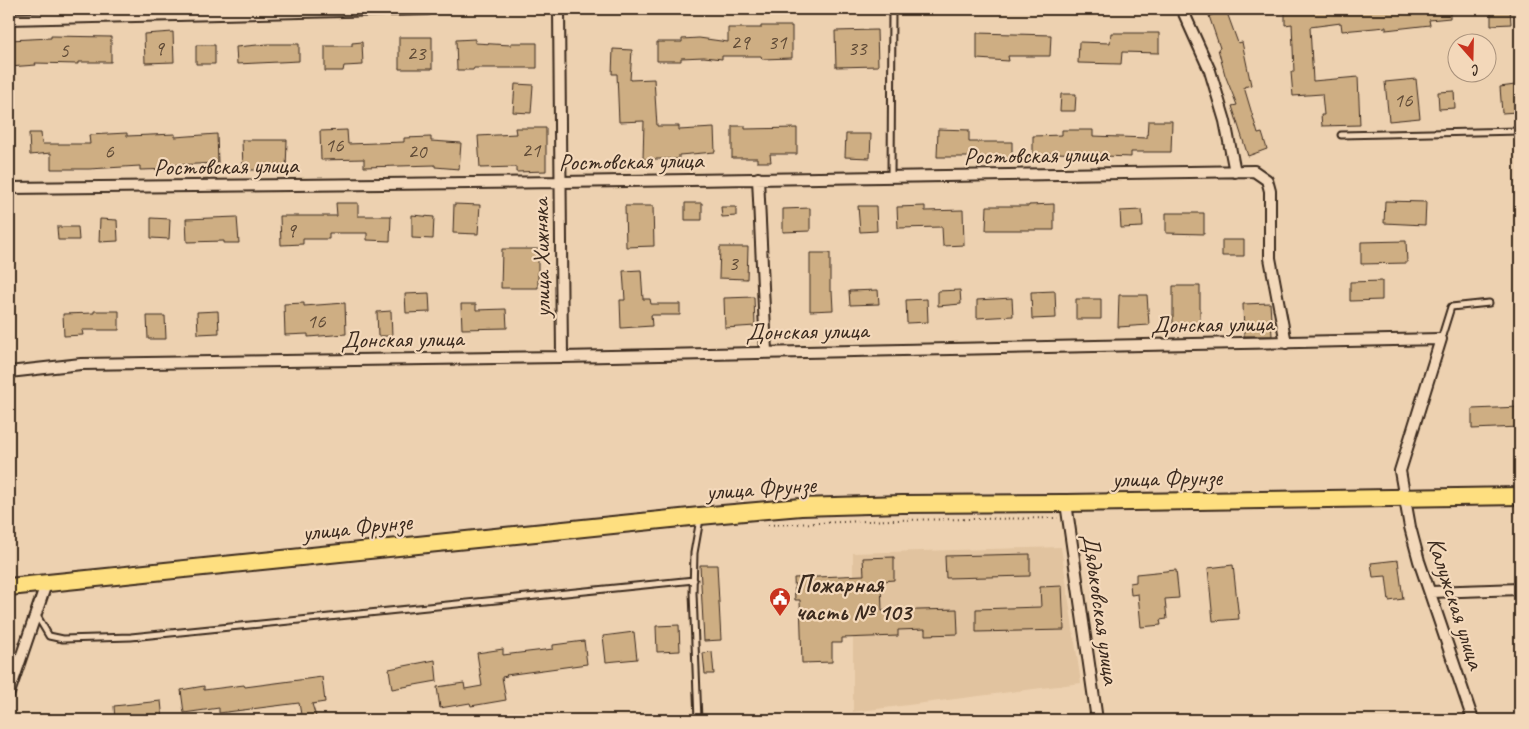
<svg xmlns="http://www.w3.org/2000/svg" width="1529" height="729" font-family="Caveat,sans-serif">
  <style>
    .built { fill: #e1c39f }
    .building { fill: #ceae83; stroke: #3b2a1e }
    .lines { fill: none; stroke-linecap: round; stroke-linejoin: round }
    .service-casing { stroke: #3b2a1e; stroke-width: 9 }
    .minor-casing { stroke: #3b2a1e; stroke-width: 14 }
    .primary-casing { stroke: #3b2a1e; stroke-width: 20 }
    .path { stroke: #3b2a1e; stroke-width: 2; stroke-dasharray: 1 4; stroke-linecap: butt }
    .service { stroke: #f3d8ba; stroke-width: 5 }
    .minor { stroke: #f3d8ba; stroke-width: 10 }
    .primary { stroke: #fedf80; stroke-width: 16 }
    .labels { text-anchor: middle; stroke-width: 4.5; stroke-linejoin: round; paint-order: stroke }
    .number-label { font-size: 21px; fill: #604b37 }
    .street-label { font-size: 24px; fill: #3b2a1e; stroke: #f3d8ba }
    .poi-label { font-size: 24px; font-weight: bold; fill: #3b2a1e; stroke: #f3d8ba; text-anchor: start }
  </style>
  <rect width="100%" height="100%" fill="#edd1b0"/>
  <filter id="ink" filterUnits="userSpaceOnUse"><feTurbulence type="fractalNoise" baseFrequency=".02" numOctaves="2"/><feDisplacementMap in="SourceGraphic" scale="10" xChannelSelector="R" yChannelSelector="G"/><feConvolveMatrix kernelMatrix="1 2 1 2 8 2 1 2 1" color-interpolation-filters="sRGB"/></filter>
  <g filter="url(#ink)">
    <path class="built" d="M1061,547L1081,683L853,712V553Z"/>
    <path class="building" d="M1285,9H1450V18L1429,20L1430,25L1386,30V27L1342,31L1341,23L1310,27L1313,81L1358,77L1360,125L1322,126L1321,115H1324L1322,94L1293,96L1291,72H1294L1292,24L1285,25Z
      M1491,9H1510L1511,24L1491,25Z
      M1226,10L1238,43L1242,42L1251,85L1244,87L1258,134L1262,133L1267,149L1248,156L1232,106L1237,105L1225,75L1218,49L1220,48L1209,16Z
      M761,26H792V58L762,59L761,56H722V59L704,57L681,58V61H657V42H682V39L699,38L728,42V28H761Z
      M877,30L878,66L836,67L835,31Z
      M173,32L174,62L145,63L144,34Z
      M977,33L1051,35L1050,56H1008L1009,61L977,59Z
      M1111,33H1159V53L1122,52L1121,64L1078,63L1079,42L1110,43Z
      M51,36L111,37V62H78V64L35,63L36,65L9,67V40L51,38Z
      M399,37H432V69H399Z
      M475,39V43L511,45V43H537V68H474L473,70H457L456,40Z
      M362,42L363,65L344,66L343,71H325V46H352V43Z
      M268,44H299V61L237,64L236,47Z
      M196,45H215V64H196Z
      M613,49L632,50L630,80L654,79L657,126H679V130L714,128L715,152L679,155V159H643L644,121L619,122L617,74H612Z
      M1416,79L1420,118L1389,121L1385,82Z
      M515,84L533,85L531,113L513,112Z
      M1515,85L1517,112L1502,113L1500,87Z
      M1454,91L1455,108L1439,109L1438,92Z
      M1061,94H1076L1075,111H1060Z
      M1148,121H1172L1171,152H1131V157L1105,156V154L1050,153V157L1033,158V136L1062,135V130H1093V136L1147,138Z
      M732,126H745V129L797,128V154H770L771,162H757V158H732Z
      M515,128H546V171L516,172V167L480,168L478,136L516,134Z
      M938,129L969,130V142H1012V160H985V157H937Z
      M347,130L348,144L404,142V138L431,137V141L461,143L459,169L435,167V165L364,167V159L321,160L320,131Z
      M29,133H41L42,144H90L89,135L127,133V136L175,134V137L217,134L218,163L176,165V169L140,170V166L89,169H51V153L30,155Z
      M846,134H871L870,158L845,157Z
      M242,140H287L286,170H243Z
      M1385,201L1426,202L1425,225L1384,223Z
      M336,203H358V216H391L390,241L367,240V233H329V239H303V244L281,245L280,216H337Z
      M685,203H702V220H685Z
      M454,204L480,205L478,234L453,233Z
      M1054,204V230H986L987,206H1029V205Z
      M625,206H653L654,246L626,247Z
      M858,206H876L877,231L860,232Z
      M925,206V211L963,210L964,245L943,246L942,227L898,228L897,207Z
      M721,207H736V216L722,217Z
      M810,208V231L783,232V209Z
      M1142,210L1143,227L1121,228L1120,211Z
      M1166,213H1204V234L1166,233Z
      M412,215L434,217L433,239L412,238Z
      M237,217L239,243H224V241L187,242L186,219Z
      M151,218L170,219L169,239L151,238Z
      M100,219L117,220L118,241L99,242Z
      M57,227H78L79,240H58Z
      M1222,240H1244V256H1222Z
      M1406,241L1407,263L1361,264V242Z
      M720,247H748L747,279L719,278Z
      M502,249H538V288H501Z
      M810,253H830V291H832L833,310L810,311Z
      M641,270L643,299H650L651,304H680V315H651L652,326L621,328L620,300H625L623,271Z
      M1382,281V300L1350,301V282Z
      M1173,286H1200V324H1173Z
      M878,290L879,304L850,305L849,291Z
      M960,290L961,304L938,306V291Z
      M1055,291L1056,318L1032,319L1031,292Z
      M429,293L430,312L406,313L405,294Z
      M1119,295H1147L1149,325L1118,327Z
      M754,297L755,326L725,328L724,298Z
      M1012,298L1013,316L977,318V300Z
      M927,299L928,322L907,323L906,300Z
      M1076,299H1101V319H1076Z
      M304,303V306L345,303L346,334L308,337V334L285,335L284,304Z
      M1270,303L1272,336H1244L1243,304Z
      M461,304H476V310L506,309L507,328L462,329Z
      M94,311H119V330H82L83,335L64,336L63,314L94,313Z
      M218,311L219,333L198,334L197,312Z
      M391,311L392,336H378L377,312Z
      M147,316H165L166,339H148Z
      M1520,407V427L1472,429V409Z
      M1030,554V576L946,578L945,556Z
      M894,557V580L881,581L882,611L957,609L958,634L925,635V629L898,630V636L842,638V643H832V662L802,663L800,600H795L794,578L864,575L863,558Z
      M1398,560L1403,599L1389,601L1386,576L1373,577L1371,563Z
      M700,565H717L721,640L704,641Z
      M1233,565L1239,619L1213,621L1208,568Z
      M1176,570L1179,598L1165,599L1167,619L1160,620L1161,625L1141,627L1138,594L1131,595L1130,583L1136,582V574Z
      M1062,586L1064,630L976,632V609L1041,607L1040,587Z
      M679,625L680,651L657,652L656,626Z
      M634,632L637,659L606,662L603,636Z
      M584,641L587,664L506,675L507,676L502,677L506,700L471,706L470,703L440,708L437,687L464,683L465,689L482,686L477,653L503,649V655L553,649V645Z
      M712,652L714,674H705L703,653Z
      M435,660L437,681L392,689L389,669Z
      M322,677L325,702L312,704L317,720H302L299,703L219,713V708L184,713L181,690L204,686V690L244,685L245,687Z
      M161,701L163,720H115L114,706Z"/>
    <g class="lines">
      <g class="service-casing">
        <path id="service" d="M1341,135L1520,131
          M891,177L892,9
          M1441,339L1451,307L1489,303
          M36,614L49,636L63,639L131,637L694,580
          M698,720L693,593L694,553L700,519"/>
      </g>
      <g class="minor-casing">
        <path id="minor" d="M559,9L562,357
          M1182,9L1210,71L1225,121L1235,172
          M9,19L428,9
          M758,178L766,352
          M9,188L561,182L1254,171L1267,180L1270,191V258L1286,343
          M9,372L81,364L562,357L1441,339L1400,471L1410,527L1419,561L1473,720
          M1066,503L1097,720
          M1431,592L1520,589
          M9,693L46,584"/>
      </g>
      <g class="primary-casing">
        <path id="primary" d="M9,587L700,516L801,507L902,504L1066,503L1520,496"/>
      </g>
      <path class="path" d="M768,525L891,520L1058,518"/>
      <use href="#service" class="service"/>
      <use href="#minor" class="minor"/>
      <use href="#primary" class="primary"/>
    </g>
  </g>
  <defs>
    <g id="civic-pin" transform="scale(1.125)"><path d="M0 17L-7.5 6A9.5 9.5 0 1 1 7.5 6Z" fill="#c8321e" stroke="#f3d8ba"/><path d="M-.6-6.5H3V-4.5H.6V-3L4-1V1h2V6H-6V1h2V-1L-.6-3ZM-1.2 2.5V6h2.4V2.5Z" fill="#fff"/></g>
  </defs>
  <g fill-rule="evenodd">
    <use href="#civic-pin" x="780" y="598"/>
  </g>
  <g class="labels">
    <g class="number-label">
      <text x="740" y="49">29</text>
      <text x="777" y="49">31</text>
      <text x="159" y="55">9</text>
      <text x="857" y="55">33</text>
      <text x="64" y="57">5</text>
      <text x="416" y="60">23</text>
      <text x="1403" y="107">16</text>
      <text x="334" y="152">16</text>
      <text x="531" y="157">21</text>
      <text x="109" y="158">6</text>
      <text x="417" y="158">20</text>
      <text x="291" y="237">9</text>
      <text x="733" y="270">3</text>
      <text x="316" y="328">16</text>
    </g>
    <g class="street-label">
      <text transform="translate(1036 155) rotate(-1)" y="8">Ростовская улица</text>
      <text transform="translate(631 161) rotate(-1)" y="8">Ростовская улица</text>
      <text transform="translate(226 166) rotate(-1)" y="8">Ростовская улица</text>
      <text transform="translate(541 258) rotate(-91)" y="8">улица Хижняка</text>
      <text transform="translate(1212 324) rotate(-1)" y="8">Донская улица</text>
      <text transform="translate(807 331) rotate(-1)" y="8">Донская улица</text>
      <text transform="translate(402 339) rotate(-1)" y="8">Донская улица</text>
      <text transform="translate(1167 478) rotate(-1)" y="8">улица Фрунзе</text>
      <text transform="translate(761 488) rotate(-4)" y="8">улица Фрунзе</text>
      <text transform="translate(357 527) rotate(-6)" y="8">улица Фрунзе</text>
      <text transform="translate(1456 603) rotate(72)" y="8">Калужская улица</text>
      <text transform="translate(1101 609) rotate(82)" y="8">Дядьковская улица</text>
    </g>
    <g class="poi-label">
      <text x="796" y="592">Пожарная<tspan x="796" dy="28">часть № 103</tspan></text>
    </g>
  </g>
  <rect width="1529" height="729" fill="none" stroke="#f3d8ba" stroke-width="30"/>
  <rect x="15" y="15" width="1499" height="699" fill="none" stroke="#3b2a1e" stroke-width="2" filter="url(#ink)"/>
  <g transform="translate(1472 58) rotate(160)"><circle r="24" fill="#f3d8ba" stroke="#a9927c"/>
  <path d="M0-4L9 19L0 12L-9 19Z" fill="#c8321e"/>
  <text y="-8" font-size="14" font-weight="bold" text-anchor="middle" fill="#3b2a1e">С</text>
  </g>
</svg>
